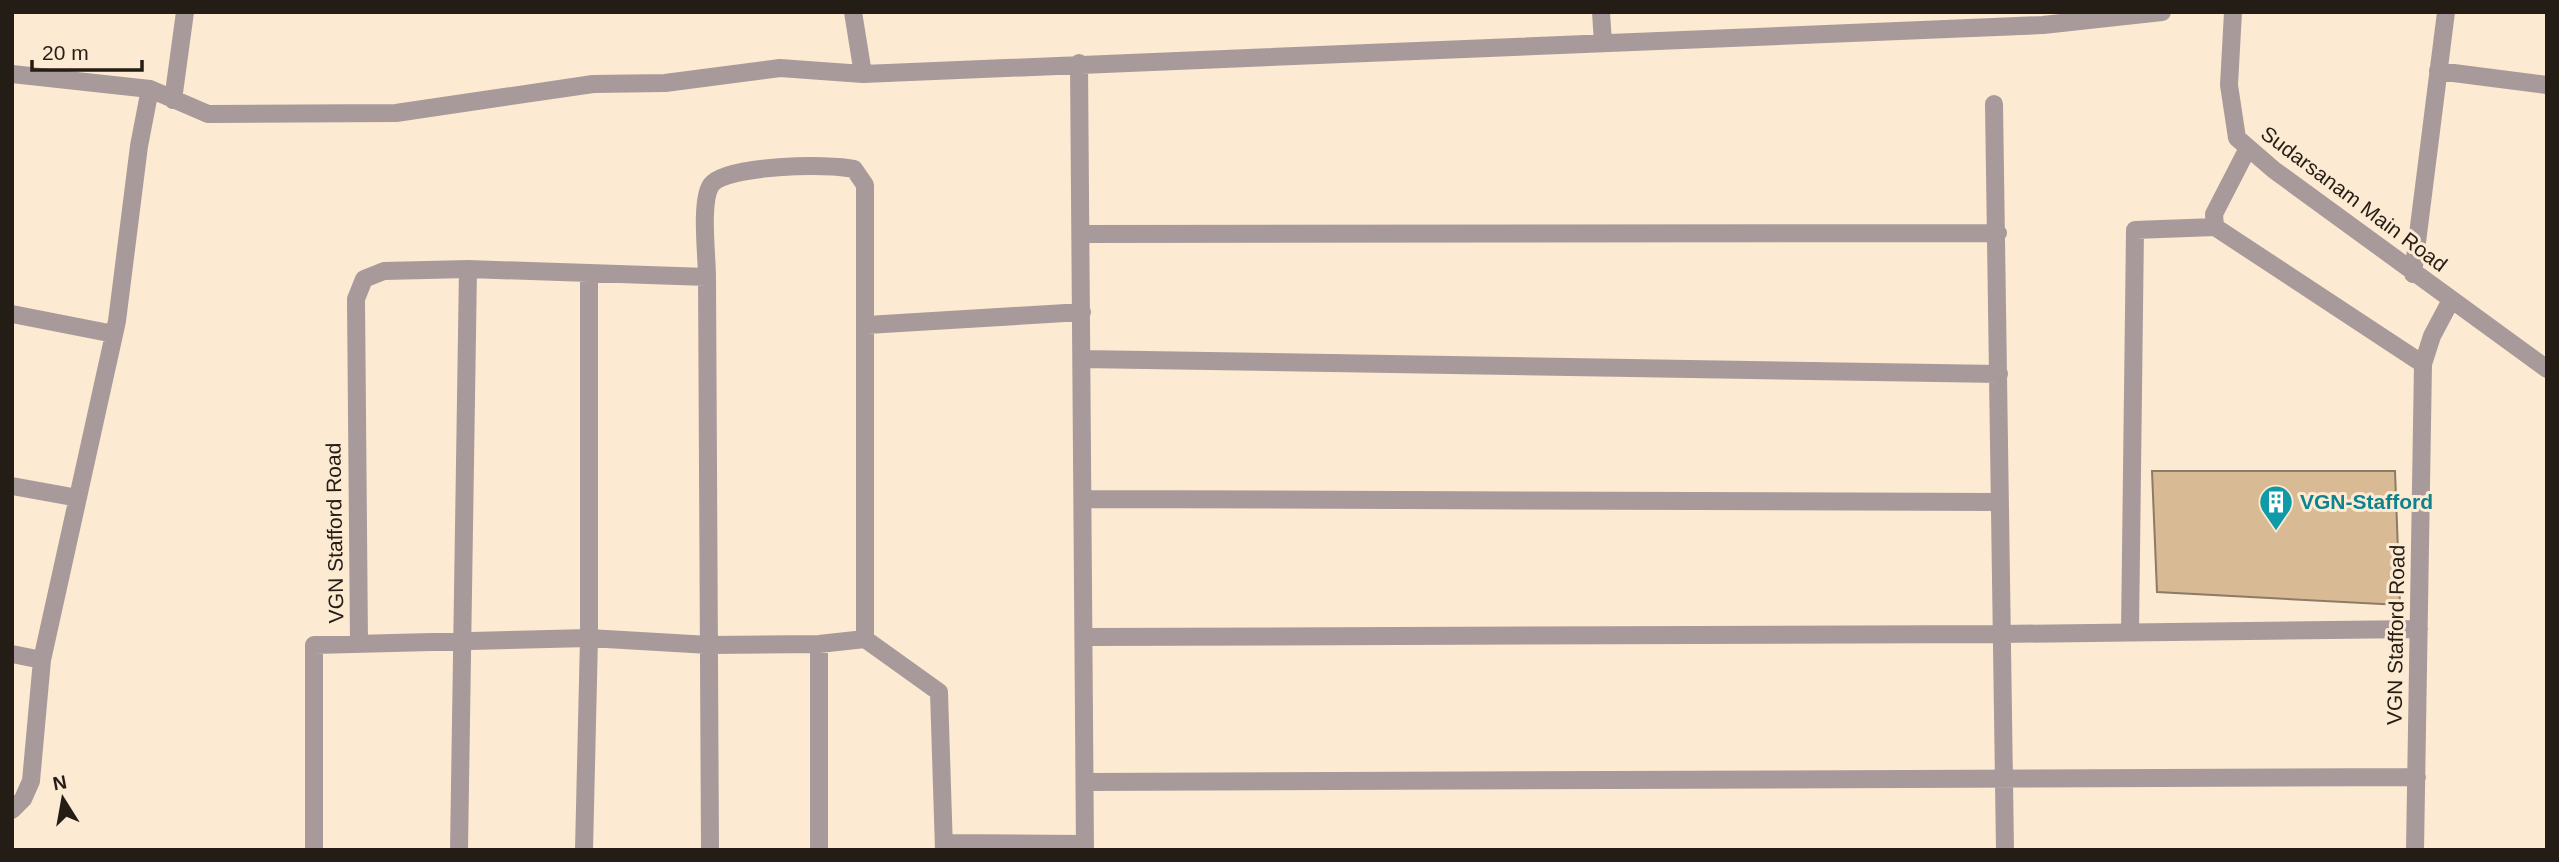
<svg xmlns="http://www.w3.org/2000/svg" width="2559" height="862" font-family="Arial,sans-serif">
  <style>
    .building { fill: #d8bb95; stroke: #8c7b65; stroke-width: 2 }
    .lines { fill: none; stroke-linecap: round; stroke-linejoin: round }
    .street { stroke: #a89a9b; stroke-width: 18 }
    .labels { text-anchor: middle; stroke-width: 6; stroke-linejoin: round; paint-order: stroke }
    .street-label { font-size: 21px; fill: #241d15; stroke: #fdead2 }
    .culture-label { font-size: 21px; font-weight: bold; fill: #0d838f; stroke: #fdead2; text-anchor: start }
  </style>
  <rect width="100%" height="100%" fill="#fdead2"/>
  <path class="building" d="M2152,471H2395L2400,605L2157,592Z"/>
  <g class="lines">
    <path class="street" d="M853,12L863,74
      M1601,12L1603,43
      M2233,12L2229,85L2237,138L2274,170L2547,369
      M1079,63L1085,850
      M2438,71L2547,85
      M12,74L150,89L208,114L396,113L593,84L665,83L780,68L863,74L2043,25L2162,12
      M173,100L185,12
      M1994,104L2005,850
      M2248,148L2214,214L2215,227L2423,364
      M1081,234L1998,233
      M2413,274L2446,12
      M707,277L710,850
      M12,314L114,334
      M867,325L1082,312
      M1082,359L1999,374
      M12,486L78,498
      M1083,499L2000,502
      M2130,632L2135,230L2215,227
      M1084,637L2002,634L2419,629
      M359,643L356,299L364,279L384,271L468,269L707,277C707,255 700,202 711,185C725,165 830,163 854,169L865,185V639
      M819,644V850
      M12,654L42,660
      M1085,782L2417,777
      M12,810L23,799L31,781L42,660L117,321L139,146L150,89
      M944,843L1085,844
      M314,850V645L589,638L709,645L819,644L865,639L939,692L944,850
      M459,850L468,269
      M584,850L589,638V273
      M2415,850L2423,364L2432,336L2450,302"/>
  </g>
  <defs>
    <g id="building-pin" transform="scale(1.75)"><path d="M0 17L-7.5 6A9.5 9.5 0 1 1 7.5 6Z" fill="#0f9aa8" stroke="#fdead2"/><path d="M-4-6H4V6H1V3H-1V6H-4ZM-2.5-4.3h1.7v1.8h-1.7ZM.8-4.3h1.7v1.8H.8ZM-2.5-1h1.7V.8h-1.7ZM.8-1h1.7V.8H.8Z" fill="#fff"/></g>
  </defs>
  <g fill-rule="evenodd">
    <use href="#building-pin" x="2276" y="502"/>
  </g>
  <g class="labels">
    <g class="street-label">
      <text transform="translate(2354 199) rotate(37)" y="7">Sudarsanam Main Road</text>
      <text transform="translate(335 533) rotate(-91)" y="7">VGN Stafford Road</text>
      <text transform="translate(2396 635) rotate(-89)" y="7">VGN Stafford Road</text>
    </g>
    <g class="culture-label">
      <text x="2300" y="509">VGN-Stafford</text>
    </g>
  </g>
  <rect width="2559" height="862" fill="none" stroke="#241d15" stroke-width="28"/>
  <g transform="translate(63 799) rotate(349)" stroke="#fdead2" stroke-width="5" paint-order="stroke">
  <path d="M0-5L12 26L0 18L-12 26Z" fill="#241d15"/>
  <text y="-10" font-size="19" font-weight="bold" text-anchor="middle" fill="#241d15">N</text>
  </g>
  <path d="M32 60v10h110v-10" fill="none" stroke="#241d15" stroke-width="3.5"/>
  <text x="42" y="60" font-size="21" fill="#241d15" stroke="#fdead2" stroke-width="5" paint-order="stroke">20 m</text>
</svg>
